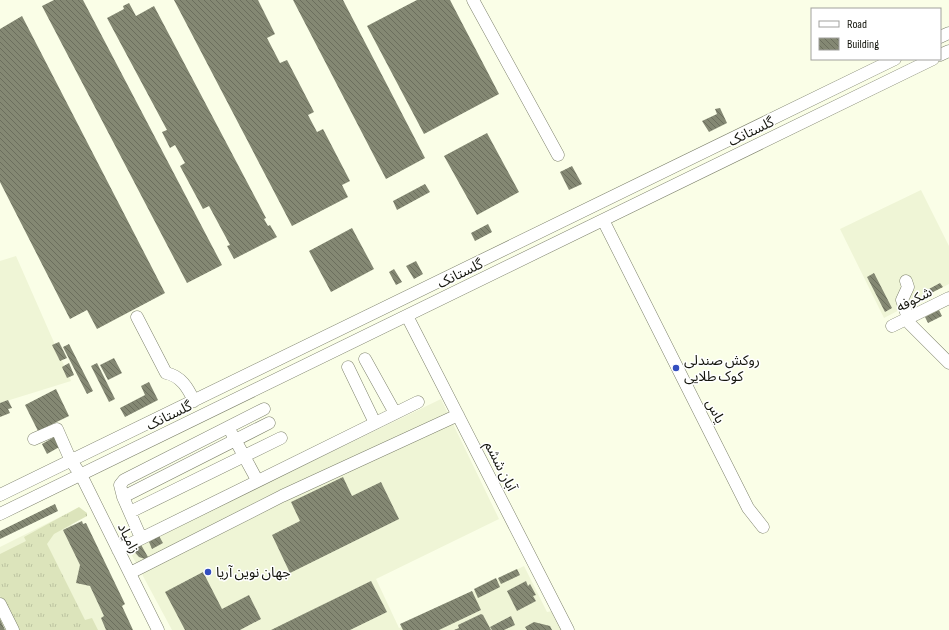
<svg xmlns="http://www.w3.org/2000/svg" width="949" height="630" font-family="'Sofia Sans Condensed','Noto Sans Arabic',sans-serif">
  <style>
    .built { fill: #eff5d6 }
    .grass { fill: url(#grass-tufts) }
    .building { fill: url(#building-back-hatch) }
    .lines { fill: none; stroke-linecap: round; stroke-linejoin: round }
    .minor-casing { stroke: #7d816c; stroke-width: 13 }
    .minor { stroke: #fff; stroke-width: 12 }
    .poi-dot { fill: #334ebf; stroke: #fff; stroke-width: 1.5 }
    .labels { text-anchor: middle; stroke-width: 3; stroke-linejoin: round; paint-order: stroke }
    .street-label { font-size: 14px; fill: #14150d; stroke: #fff }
    .poi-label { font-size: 14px; fill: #14150d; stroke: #fff; text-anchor: start }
  </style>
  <defs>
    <pattern id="grass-tufts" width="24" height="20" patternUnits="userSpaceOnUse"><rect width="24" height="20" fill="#dce4bb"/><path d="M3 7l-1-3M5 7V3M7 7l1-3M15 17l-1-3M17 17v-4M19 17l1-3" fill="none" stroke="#bcc3a0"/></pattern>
    <pattern id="building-back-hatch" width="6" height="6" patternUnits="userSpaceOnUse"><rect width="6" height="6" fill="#848873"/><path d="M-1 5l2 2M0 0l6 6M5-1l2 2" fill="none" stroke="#6b6e5d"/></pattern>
  </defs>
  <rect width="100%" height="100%" fill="#fafee7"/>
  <path class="built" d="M921,190L949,246V284L884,318L840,229Z
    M16,256L71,381L0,403V261Z
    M441,399L499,519L376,579L399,628L524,566L547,612L553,611L563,630H172L129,550Z
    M66,514L126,630H0V547Z"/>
  <path class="grass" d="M79,507L87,513V516L54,534L47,544L85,620L92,618L98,630H17L0,596V554L26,541L24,537Z"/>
  <path class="building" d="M54,0H83L222,265L187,283L42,6Z
    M174,0H258L275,34L267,38L280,63L287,60L314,112L308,115L317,132L323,129L350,181L342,185L348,197L292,226Z
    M293,0H343L425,158L386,179Z
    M417,0H450L499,94L424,134L367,26Z
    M129,3L136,16L154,6L266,218L264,219L268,226L270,225L277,237L234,259L227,246L230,245L209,206L203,209L180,166L185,163L175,145L170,148L162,132L167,130L107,18L124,9L123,6Z
    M22,16L165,293L97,329L87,310L70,319L0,182V29Z
    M720,108L727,123L709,132L702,121L717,114L715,109Z
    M487,133L519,192L477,215L444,156Z
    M572,166L582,184L569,190L560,172Z
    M425,184L430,192L397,210L393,201Z
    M488,224L492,232L475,241L471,233Z
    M352,228L374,269L331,292L309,251Z
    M416,261L423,274L414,279L406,266Z
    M394,269L402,282L396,285L389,272Z
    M874,273L892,308L885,312L867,277Z
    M940,283L943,287L931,293L929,289Z
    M939,310L942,316L928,323L925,317Z
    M59,342L67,358L60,361L52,345Z
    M69,344L93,391L87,394L63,347Z
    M114,358L122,373L108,380L100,365Z
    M69,363L74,375L67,378L62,367Z
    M97,363L115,399L109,402L91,366Z
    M149,382L158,400L125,417L120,408L145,395L141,386Z
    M56,389L69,416L38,431L25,405Z
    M8,400L12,408L8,409L10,413L0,417V403Z
    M56,436L61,446L47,454L42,444Z
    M343,477L352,496L381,482L399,519L290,573L272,535L300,521L291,502Z
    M55,504L58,511L0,539V531Z
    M82,521L83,524L86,523L125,604L122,606L133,630H106L101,618L104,616L90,586L76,583L80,565L63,530Z
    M159,536L163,543L152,549L149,542Z
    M140,543L148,557L145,559L139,557L131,548Z
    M517,569L520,575L501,584L498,578Z
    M203,572L222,609L249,595L261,619L240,630H185L165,592Z
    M496,578L500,587L478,598L474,589Z
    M371,581L387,612L350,630H271Z
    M526,581L528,586L530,584L536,595L533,596L536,601L517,611L507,591Z
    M472,591L481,610L439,630H403L400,624Z
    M481,614L483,615L491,630H454L459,628L458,625Z
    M511,616L515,625L504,630H492L490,627Z
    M0,619L5,630H0Z
    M534,622L550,626L552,630H527L525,627Z"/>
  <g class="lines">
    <g class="minor-casing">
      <path id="minor" d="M473,0L558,155
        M940,37L949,33
        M940,55L949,51
        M603,220L748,508L763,527
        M906,281L908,287L902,300L910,324L949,363
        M407,316L568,630
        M137,317L166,373C181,376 188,388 194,401
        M892,326L949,298
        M365,359L395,413
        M348,367L375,423
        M232,434L257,480
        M34,439L57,429L71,461L81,475L158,630
        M0,495L895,59
        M123,497L269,423
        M130,512L281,438
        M0,514L933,59
        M141,538L123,497L120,485L124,480L264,409
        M118,550L418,402
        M130,573L282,496L458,415
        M0,604L13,630"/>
    </g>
    <use href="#minor" class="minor"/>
  </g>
  <g class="poi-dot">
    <circle cx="676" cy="368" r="4"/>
    <circle cx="208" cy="572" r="4"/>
  </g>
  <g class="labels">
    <g class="street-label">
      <text transform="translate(751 131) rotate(-26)" y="5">گلستانک</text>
      <text transform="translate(460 273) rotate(-26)" y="5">گلستانک</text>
      <text transform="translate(914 299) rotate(-27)" y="5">شکوفه</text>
      <text transform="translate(716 411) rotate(63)" y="5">یاس</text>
      <text transform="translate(169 415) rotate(-26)" y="5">گلستانک</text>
      <text transform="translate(501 466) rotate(63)" y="5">آبان ششم</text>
      <text transform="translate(129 538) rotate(64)" y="5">زامیاد</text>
    </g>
    <g class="poi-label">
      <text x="684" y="365">روکش صندلی<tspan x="684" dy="16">کوک طلایی</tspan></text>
      <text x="216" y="577">جهان نوین آریا</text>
    </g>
  </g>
  <rect x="811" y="8" width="130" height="52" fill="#ffffff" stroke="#a1a19e"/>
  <rect x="819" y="21" width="20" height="6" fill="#ffffff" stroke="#a1a19e"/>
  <text x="847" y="28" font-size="12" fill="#14150d">Road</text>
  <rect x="819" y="38" width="20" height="12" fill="url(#building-back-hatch)" stroke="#a1a19e"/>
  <text x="847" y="48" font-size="12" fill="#14150d">Building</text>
</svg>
